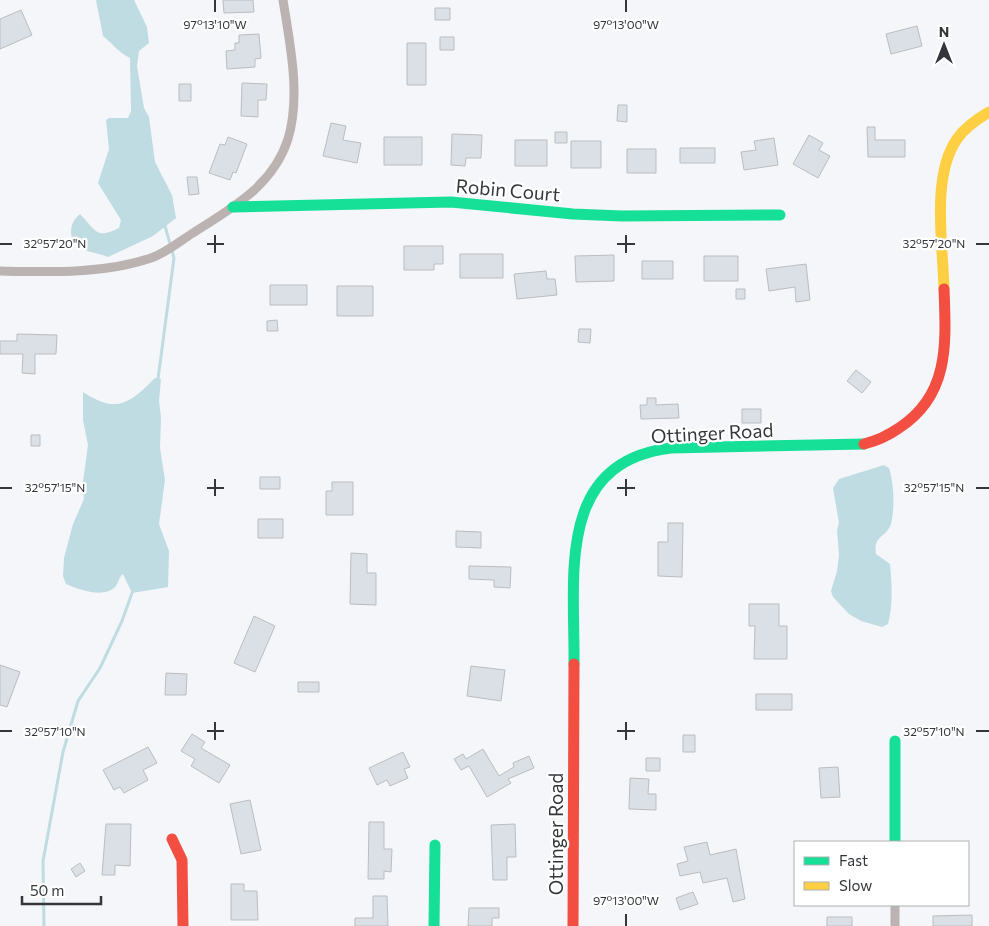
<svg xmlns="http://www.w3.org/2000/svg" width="989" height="926" font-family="Commissioner,sans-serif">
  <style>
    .water { fill: #bfdce2 }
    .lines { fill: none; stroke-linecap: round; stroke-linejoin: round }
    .stream { stroke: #bfdce2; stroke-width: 3 }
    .building { fill: #dbdfe6; stroke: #bbbdc0 }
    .street { stroke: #bbb2b2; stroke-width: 9 }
    .fast { stroke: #16e098; stroke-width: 11 }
    .slow { stroke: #ffcf43; stroke-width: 11 }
    .jam { stroke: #f24e42; stroke-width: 11 }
    .ticks { fill: none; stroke: #33363a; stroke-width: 2 }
    .labels { text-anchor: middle; stroke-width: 4.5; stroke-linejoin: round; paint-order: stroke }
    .street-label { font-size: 19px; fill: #33363a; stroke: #fff }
    .ticks-label { font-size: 12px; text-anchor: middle; fill: #33363a; stroke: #fff; stroke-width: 4.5; stroke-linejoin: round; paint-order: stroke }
  </style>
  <rect width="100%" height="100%" fill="#f4f6fa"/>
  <path class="water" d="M96,0H134L147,27L149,43L139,51L137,66L144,108L149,117L155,162L172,195L176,218L153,236L108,257C93,251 72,252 71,232C71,224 74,219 80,214C96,230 95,240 119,228L121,220L98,183L109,149L106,120L109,118H128L131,111L130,58C117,51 114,45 103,36Z
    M155,378L161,379L159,401L161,417L160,448L165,480L159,524L169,551L168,587L132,593L123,574C118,578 119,583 115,587C103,599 78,589 66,584L63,576L64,558L73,524L84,499L82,489L88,445L83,420V392C117,414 129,404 155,378Z
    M884,465L889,468C894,484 895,507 891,524C886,538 873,535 876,554L890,564C892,583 893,606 888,624L882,627L861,621L849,614L833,597L831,591L837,571L839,555L837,530L839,523L833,488L839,479Z"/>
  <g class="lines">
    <path class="stream" d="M158,379L174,258L165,226
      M44,926L43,861L63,752L78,701L100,668L122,621L132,593"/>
  </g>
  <path class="building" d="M223,0H253L254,12L224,13Z
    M435,8H450V20H435Z
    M21,10L32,35L0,49V19Z
    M917,26L922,46L891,54L886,34Z
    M259,34L261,58L255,59V67L227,69L226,51L235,50V43H239V35Z
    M440,37H454V50H440Z
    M407,43H426V85H407Z
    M242,83L267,84L266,100H258V117L241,116Z
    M179,84H191V101H179Z
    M618,105H627V122L617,121Z
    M331,123L346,126L343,140L361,143L357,163L323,156Z
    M867,127H875V140H905V157H868Z
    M555,132H567V143H555Z
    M452,134L482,135L481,158H466L465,166L451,165Z
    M809,135L823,143L819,150L830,156L818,178L793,164Z
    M228,137L247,144L236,173L233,172L230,180L209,173L220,144L225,145Z
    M384,137H422V165H384Z
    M774,138L778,165L744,170L741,152L756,150L754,141Z
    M515,140H547V166H515Z
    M571,141H601V168H571Z
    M680,148H715V163H680Z
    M627,149H656V173H627Z
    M187,177H197L199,194L189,195Z
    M404,246H443V264H434V270H404Z
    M460,254H503V278H460Z
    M614,255V281L576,282L575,256Z
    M704,256H738V281H704Z
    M642,261H673V279H642Z
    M806,264L810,300L796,302L795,287L769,291L766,269Z
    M546,271L547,279H555L557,295L517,299L514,274Z
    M270,285H307V305H270Z
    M337,286H373V316H337Z
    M736,289H745V299H736Z
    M277,320L278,331H267V321Z
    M579,329H591L590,343L578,342Z
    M17,334L57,335L56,354H35V374L22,373L23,354H0V341H17Z
    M856,370L871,382L862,393L847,381Z
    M647,398H656V405L678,404L679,418L641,419L640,405H647Z
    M742,409H761V423H742Z
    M31,435H40V446H31Z
    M260,477H280V489H260Z
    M332,482H353V515H326V491H332Z
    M258,519H283V538H258Z
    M668,523H683L682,577L658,576V542H668Z
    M456,531L481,532V548L456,547Z
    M351,553L367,554V573H376V605L350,604Z
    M469,566L511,567L510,588L494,587V580L469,579Z
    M749,604H779V626H787V659H754L755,626H749Z
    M254,616L275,626L255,672L234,663Z
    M0,665L20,672L7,707L0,705Z
    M471,666L505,670L501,701L467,696Z
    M166,673L187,674L186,695H165Z
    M298,682H319V692H298Z
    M756,694H792V710H756Z
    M192,734L205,742L201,748L230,765L219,783L191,766L195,759L181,751Z
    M683,735H695V752H683Z
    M148,747L157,763L143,770L148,780L124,793L120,787L114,790L103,770Z
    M483,749L499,776L514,767L513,763L529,756L534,768L508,779L511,783L487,797L469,766L461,770L454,759L463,754L466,759Z
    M403,752L410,767L404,769L408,778L390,786L387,780L377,785L369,768Z
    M646,758H660V771H646Z
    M838,767L840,797L821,798L819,768Z
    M630,778L649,779L648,794H656V810L629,809Z
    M250,800L261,850L241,854L230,804Z
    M369,822H384V849H392L391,872L384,871V879H368Z
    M106,824H131L130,866L115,865V875H102Z
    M515,824L516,857H507V880H493L491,825Z
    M707,842L710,855L736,849L745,899L733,902L727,878L703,883L700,872L680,876L677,864L688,861L684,847Z
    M80,863L85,871L76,877L71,869Z
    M231,884H244V891H257L258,920H231Z
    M693,892L698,904L680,910L676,898Z
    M373,896H387L388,926H355V918H373Z
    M469,908H499V918H492V926H468Z
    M972,915V926H933V916Z
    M827,917H852V926H827Z"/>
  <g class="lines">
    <path class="street" d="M0,271C48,272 104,274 151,258C166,253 180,241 193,233C232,208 273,186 288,139C301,96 290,44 283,0
      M895,926V905"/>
    <path class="fast" d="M233,207L451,202L573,214L622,216L780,215
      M574,664C575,576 555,462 671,448L864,444
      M895,741V842
      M434,926L435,845"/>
    <path class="slow" d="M944,289C943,245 931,176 957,139C965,127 977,119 989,112"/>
    <path class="jam" d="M864,444C876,441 889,435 899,428C950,395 946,343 944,289
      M172,839L182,860L183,926
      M573,926L574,664"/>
  </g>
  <path class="ticks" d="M215,0V12M626,0V12M215,235V253M626,235V253M0,244H12M207,244H224M617,244H635M976,244H989M215,479V496M626,479V496M0,488H12M207,488H224M617,488H635M976,488H989M215,722V740M626,722V740M0,731H12M207,731H224M617,731H635M976,731H989M626,914V926"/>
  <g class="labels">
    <g class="street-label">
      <text transform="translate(508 190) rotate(5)" y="7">Robin Court</text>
      <text transform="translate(712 433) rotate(-3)" y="7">Ottinger Road</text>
      <text transform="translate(556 834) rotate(-90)" y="7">Ottinger Road</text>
    </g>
  </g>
  <g class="ticks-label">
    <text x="215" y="29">97°13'10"W</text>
    <text x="626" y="29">97°13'00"W</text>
    <text x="55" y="248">32°57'20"N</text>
    <text x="934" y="248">32°57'20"N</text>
    <text x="55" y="492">32°57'15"N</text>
    <text x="934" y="492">32°57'15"N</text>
    <text x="55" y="736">32°57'10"N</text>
    <text x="934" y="736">32°57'10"N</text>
    <text x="626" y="905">97°13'00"W</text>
  </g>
  <rect x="794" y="841" width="175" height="65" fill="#ffffff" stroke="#adafb0"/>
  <rect x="804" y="857" width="25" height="8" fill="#16e098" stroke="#adafb0"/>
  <text x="839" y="866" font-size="15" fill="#33363a">Fast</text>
  <rect x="804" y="882" width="25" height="8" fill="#ffcf43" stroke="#adafb0"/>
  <text x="839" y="891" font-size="15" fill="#33363a">Slow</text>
  <g transform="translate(944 45)" stroke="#ffffff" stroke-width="4" paint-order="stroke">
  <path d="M0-4L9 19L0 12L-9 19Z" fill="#33363a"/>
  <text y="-8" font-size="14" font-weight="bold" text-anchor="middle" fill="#33363a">N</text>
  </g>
  <path d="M22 896v8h79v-8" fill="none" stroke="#33363a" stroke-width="2.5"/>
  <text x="30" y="896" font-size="15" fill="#33363a" stroke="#ffffff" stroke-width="4" paint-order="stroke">50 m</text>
</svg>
